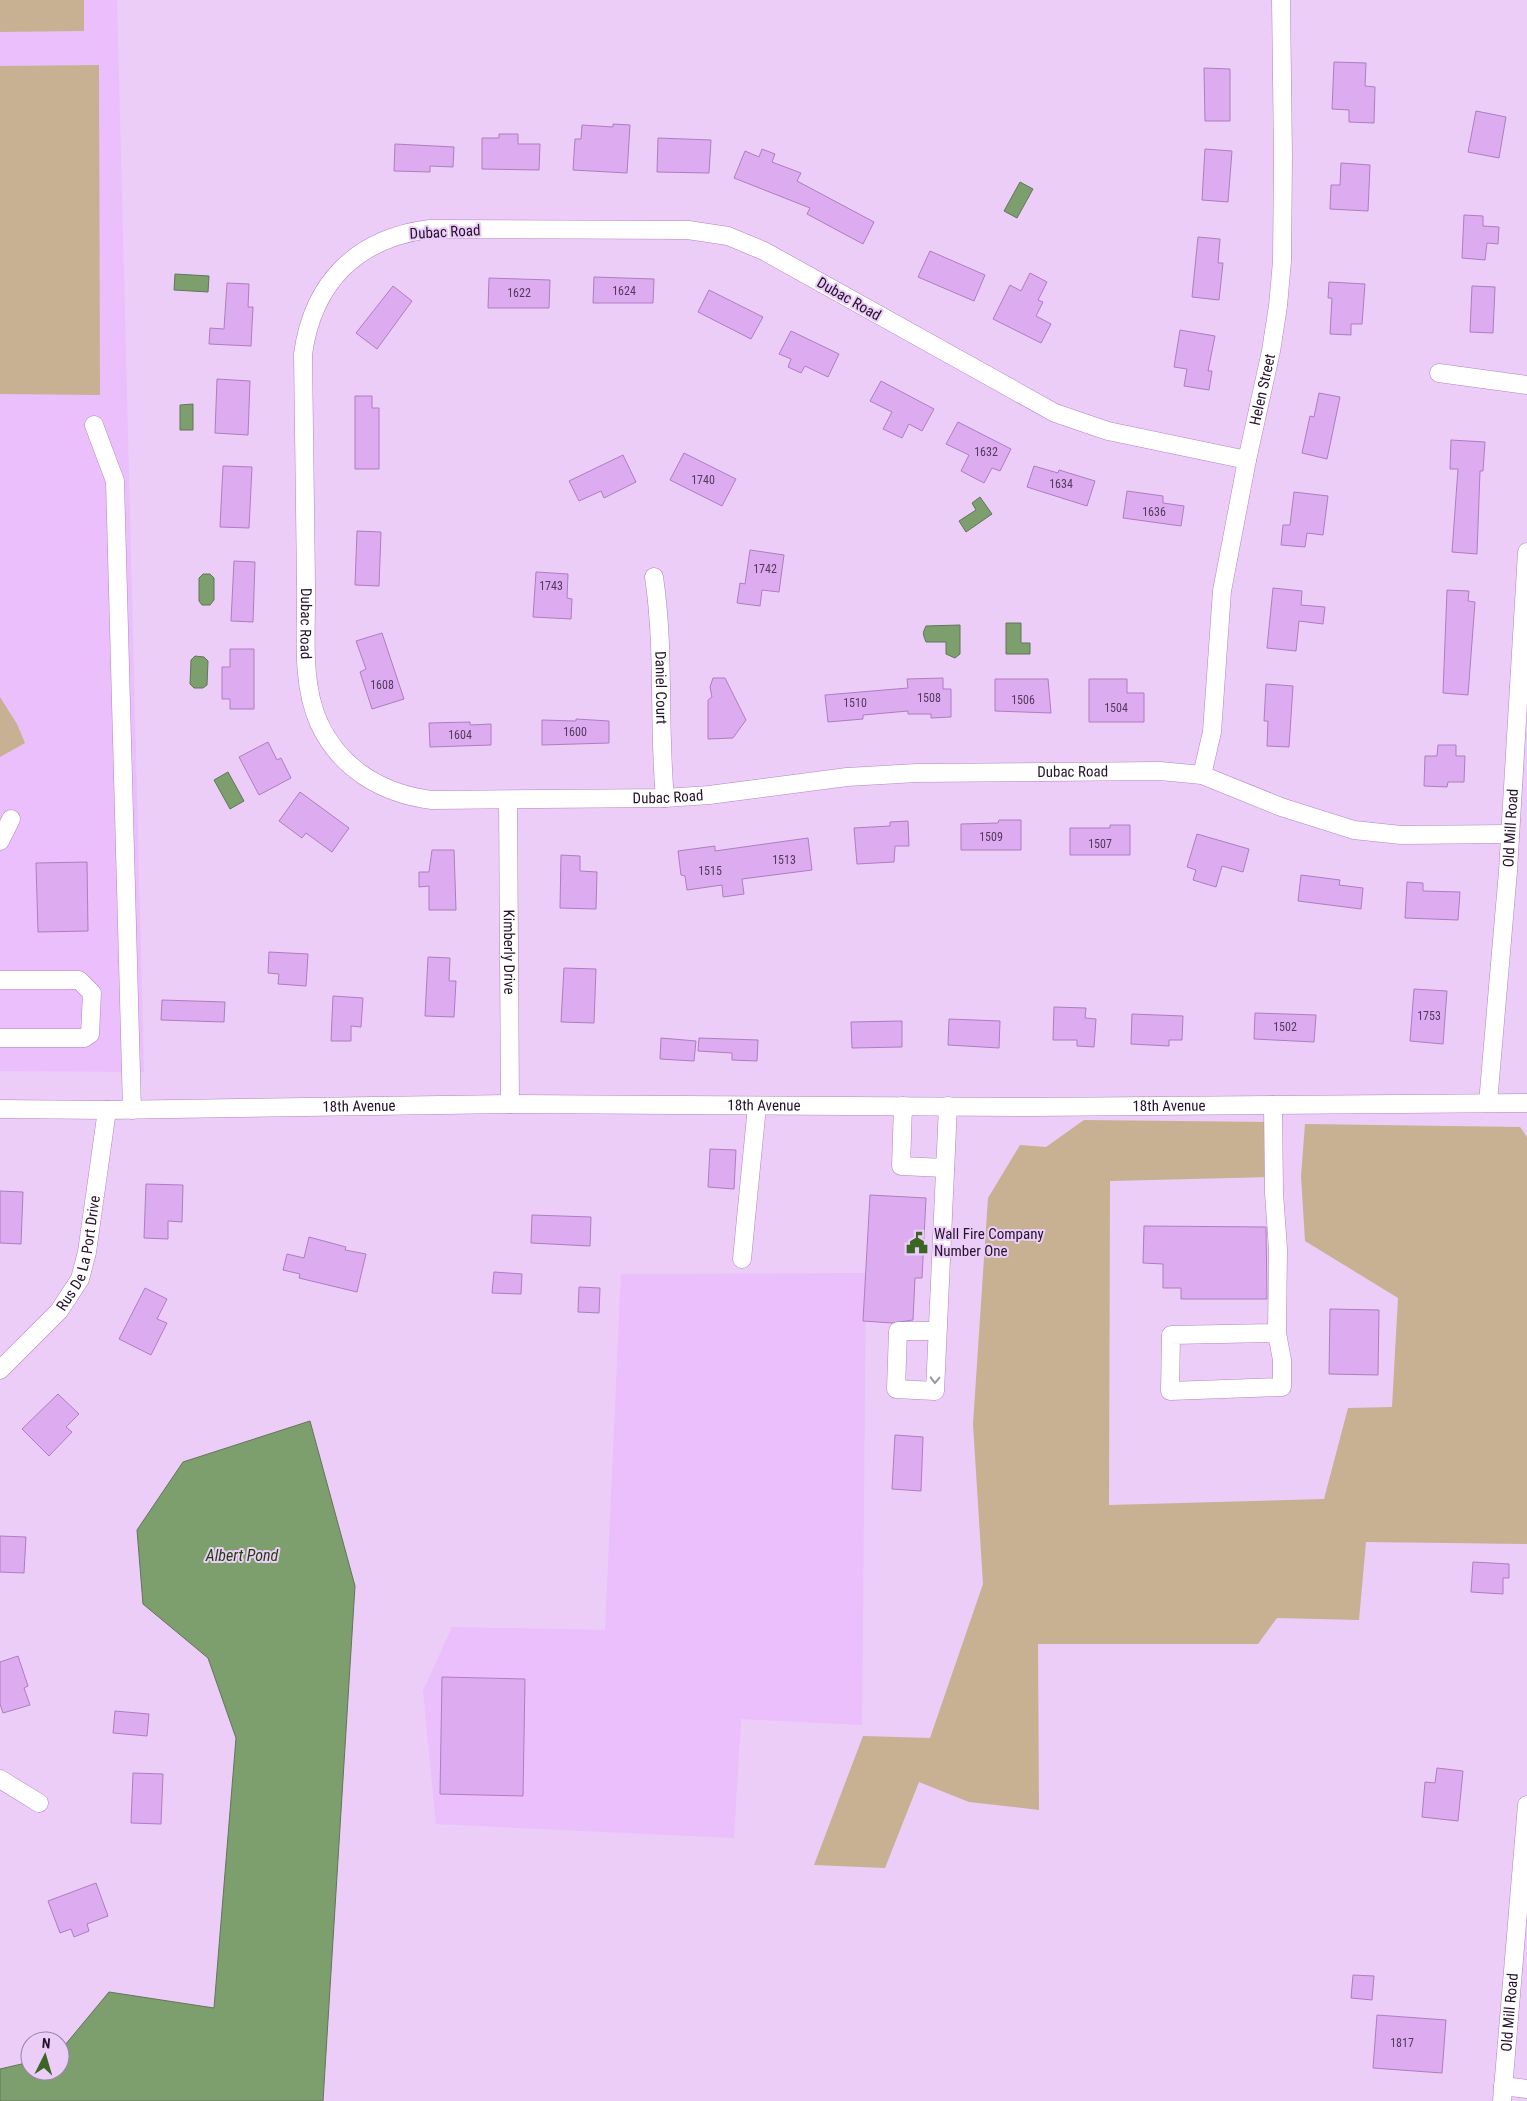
<svg xmlns="http://www.w3.org/2000/svg" width="1527" height="2101" font-family="'Roboto Condensed',sans-serif">
  <style>
    .built { fill: #eabffb }
    .green { fill: #c7b192 }
    .water { fill: #7d9f6d; stroke: #63755a }
    .building { fill: #ddacf0; stroke: #ad7ebf }
    .lines { fill: none; stroke-linecap: round; stroke-linejoin: round }
    .minor-casing { stroke: #b384c5; stroke-width: 19 }
    .minor { stroke: #fff; stroke-width: 18 }
    .oneway { stroke: #9d95a0 }
    .labels { text-anchor: middle; stroke-width: 4; stroke-linejoin: round; paint-order: stroke }
    .number-label { font-size: 12px; fill: #53395d }
    .street-label { font-size: 15px; fill: #25132c; stroke: #ebcdf7 }
    .poi-label { font-size: 15px; fill: #25132c; stroke: #ebcdf7; text-anchor: start }
    .water-label { font-size: 16px; font-style: italic; fill: #1d3e07; stroke: #ebcdf7 }
  </style>
  <rect width="100%" height="100%" fill="#ebcdf7"/>
  <path class="built" d="M0,0H117L144,1072L0,1071Z
    M866,1273L862,1725L741,1719L734,1838L436,1824L423,1691L452,1627L605,1630L621,1274Z"/>
  <path class="green" d="M0,0H84V31L0,32Z
    M99,65L100,395L0,394V66Z
    M0,697L17,724L25,743L0,757Z
    M1084,1120L1270,1122L1271,1177L1110,1181L1109,1505L1324,1499L1348,1408L1392,1407L1398,1298L1305,1241L1301,1176L1305,1124L1520,1127L1527,1137V1544L1366,1542L1359,1620L1277,1618L1258,1644H1038L1039,1810L969,1802L919,1782L885,1868L814,1865L863,1736L930,1738L983,1584L973,1424L988,1198L1020,1145L1046,1147Z"/>
  <path class="water" d="M1020,182L1033,189L1017,218L1004,211Z
    M175,274L209,276L208,292L174,290Z
    M193,404V430H180V405Z
    M980,497L992,514L966,532L959,521L976,510L972,503Z
    M203,574H210L214,578V600L210,605H202L199,601V578Z
    M1006,623H1021V643H1030V654H1006Z
    M960,625V654L955,658L946,654V642H926C923,634 922,634 926,626Z
    M195,656L204,657L208,661L207,685L203,688H194L190,684L191,660Z
    M228,772L244,801L230,809L214,780Z
    M310,1421L355,1586L323,2101H0V2069L30,2062V2071H60V2051L109,1992L214,2008L236,1738L208,1658L143,1604L137,1530L183,1462Z"/>
  <path class="building" d="M1334,62L1366,63L1365,86L1375,87L1374,123L1349,122V110L1332,109Z
    M1204,68L1230,69V121H1205Z
    M1476,111L1506,117L1499,158L1468,152Z
    M613,124L630,125L627,173L573,170L575,139H581L582,125L613,127Z
    M499,134H518V144H540L539,170L482,169V138H499Z
    M658,138L711,140L709,173L657,172Z
    M395,144L454,147L453,167L430,166V172L394,171Z
    M762,149L775,154L772,162L801,173L797,181L874,222L863,244L807,214L810,208L734,178L745,151L759,157Z
    M1205,149L1232,151L1228,202L1202,200Z
    M1341,163L1370,165L1368,211L1330,209L1331,185H1340Z
    M1464,215L1483,216V226L1499,227L1498,244L1487,243L1485,260L1462,258Z
    M1198,237L1220,239L1218,263H1223L1219,300L1192,297Z
    M930,251L985,275L974,301L918,277Z
    M1030,273L1047,282L1038,300L1043,302L1036,316L1051,324L1041,343L993,319L1010,285L1021,291Z
    M594,277L654,279L653,303H593Z
    M489,278L550,280L549,308H488Z
    M1329,282L1365,284L1362,324H1351V335L1330,334L1332,298H1328Z
    M227,283L249,284L248,307H253L251,346L209,344L210,328L224,329Z
    M393,286L412,301L377,349L356,333Z
    M1472,286L1495,287L1493,333L1470,332Z
    M709,290L763,317L751,339L698,312Z
    M1180,330L1215,336L1208,371H1212L1209,390L1184,386L1187,369L1174,367Z
    M791,331L839,354L828,377L805,366L801,373L788,367L791,359L779,354Z
    M217,379L250,381L248,435L215,433Z
    M881,381L934,409L922,431L909,424L902,438L883,429L892,412L870,401Z
    M1319,393L1340,397L1327,459L1302,453L1310,416L1314,417Z
    M355,396H372V408H379V469H355Z
    M958,422L1011,449L1000,471L992,468L984,483L961,471L969,455L946,444Z
    M1451,440L1485,442L1483,471H1480L1477,554L1452,552L1458,469H1450Z
    M684,453L736,479L722,506L670,480Z
    M623,455L636,482L604,498L601,491L579,501L569,481Z
    M223,466L252,467L249,528L220,527Z
    M1034,466L1058,473L1059,470L1095,481L1087,506L1027,487Z
    M1127,491L1163,496V503L1184,506L1181,526L1123,518Z
    M1294,492L1328,496L1323,535L1307,533L1305,547L1281,545L1283,525H1290Z
    M357,531L381,532L379,586L355,585Z
    M750,550L784,555L779,592L762,590L760,606L737,603L740,583L745,584Z
    M234,561L255,562L253,622L231,621Z
    M536,572L568,574L567,598L572,599L571,619L533,617Z
    M1273,588L1302,591L1301,605L1325,607L1323,624L1299,621L1296,651L1267,648Z
    M1447,590L1469,591L1468,601L1475,602L1468,695L1443,693Z
    M382,633L404,699L372,709L360,672L366,669L356,641Z
    M230,649H254V709H230V699H222V667H230Z
    M713,678H725L746,720L733,738L708,739V700L712,697L710,687Z
    M943,678V689H951V717L931,718V714H908V711L863,715V719L828,722L825,695L908,688L907,679Z
    M995,679H1048L1051,713L995,711Z
    M1089,679H1127V693H1144V722H1089Z
    M1266,684L1293,686L1289,747L1267,746L1268,721H1264Z
    M576,719L609,721V743L542,745V720L576,721Z
    M470,722V725L491,724V745L430,747L429,723Z
    M268,742L277,760L281,758L291,778L259,795L239,757Z
    M1438,745H1456V756H1465L1464,782H1448L1447,787L1424,786L1425,756H1437Z
    M300,792L349,828L332,852L306,833L302,838L279,821Z
    M999,820H1021V850H961V824L998,823Z
    M908,821L909,846H895L894,862L857,864L854,828L890,826V822Z
    M1110,825H1130V855H1070V828H1110Z
    M1197,834L1249,849L1243,872L1222,866L1216,887L1193,880L1196,870L1187,867Z
    M808,838L812,870L742,879L744,894L723,897L722,885L687,890L685,876L681,875L678,851L715,846V851Z
    M432,850H454L456,910H429V886L419,887V872H429Z
    M561,855L580,856V871L597,872L596,909L560,908Z
    M87,862L88,931L38,932L36,863Z
    M1301,875L1340,880L1339,885L1363,888L1361,909L1298,901Z
    M1407,882L1423,883V891L1460,892L1458,920L1405,918Z
    M269,952L308,954L306,986L278,984L279,974L268,973Z
    M428,957L450,958L449,981H456L454,1017L425,1016Z
    M564,968L596,969L594,1023L561,1022Z
    M1414,989L1447,991L1443,1044L1410,1041Z
    M333,996L363,998L361,1027L351,1026V1041H331Z
    M162,1000L225,1002L224,1022L161,1020Z
    M1054,1007L1086,1008L1085,1018L1096,1019L1094,1047L1077,1046V1040H1053Z
    M1255,1013L1316,1015L1314,1042L1254,1039Z
    M1132,1014L1183,1016L1182,1040H1169V1046L1131,1044Z
    M949,1019L1000,1021L999,1048L948,1045Z
    M902,1021V1047L852,1048L851,1022Z
    M661,1038L696,1041L694,1061L660,1059Z
    M699,1038L758,1040L757,1061L732,1060V1053L698,1051Z
    M710,1149L736,1150L734,1189L708,1187Z
    M146,1184L183,1185L182,1222L168,1221V1239L144,1238Z
    M0,1191L23,1192L21,1244L0,1243Z
    M870,1195L926,1198L922,1278H915L913,1320L892,1323L863,1321Z
    M532,1215L591,1217L590,1246L531,1243Z
    M1144,1226L1266,1227L1267,1299H1181V1288H1163V1264L1143,1263Z
    M309,1237L346,1247L345,1250L366,1254L357,1292L299,1278L300,1274L283,1270L287,1254L304,1258Z
    M494,1272L522,1274L521,1294L492,1293Z
    M579,1287L600,1288L599,1313L578,1312Z
    M145,1288L167,1299L157,1319L167,1323L151,1355L119,1339Z
    M1330,1309L1379,1310L1378,1375L1329,1374Z
    M58,1394L79,1414L66,1427L72,1432L49,1456L22,1429Z
    M895,1435L923,1437L921,1491L892,1489Z
    M0,1536L26,1537L24,1573L0,1572Z
    M1473,1562L1509,1564V1578H1503V1594L1471,1592Z
    M18,1656L28,1686L24,1688L30,1705L3,1713L0,1704V1662Z
    M442,1677L525,1679L523,1796L440,1794Z
    M115,1711L149,1714L147,1736L113,1733Z
    M1437,1768L1463,1771L1458,1821L1422,1817L1425,1782L1435,1783Z
    M133,1773L163,1774L161,1824L131,1823Z
    M96,1883L108,1916L87,1924L89,1931L74,1937L71,1929L60,1933L48,1901Z
    M1353,1975L1374,1976L1372,2000L1351,1998Z
    M1377,2015L1446,2020L1442,2073L1373,2068Z"/>
  <g class="lines">
    <g class="minor-casing">
      <g id="minor">
        <path d="M1439,373L1527,385"/>
        <path d="M94,425L115,481L132,1110"/>
        <path id="s1" d="M1247,460L1108,431L1055,413L764,251L728,236L688,230L430,229C357,238 313,282 303,354C304,431 305,508 306,584C307,629 300,681 319,723C340,769 383,794 432,800L665,798L709,795L847,777L917,773L1160,771L1202,775L1281,807L1354,830L1401,835L1510,834"/>
        <path id="s2" d="M654,577C665,650 658,725 665,798"/>
        <path id="s3" d="M1202,775L1212,732L1222,591L1247,460L1271,351L1278,306L1282,261L1283,157L1281,0"/>
        <path id="s4" d="M508,800L510,1104"/>
        <path d="M0,841L11,819"/>
        <path d="M0,980H79L92,993L90,1034L84,1038H0"/>
        <path id="s5" d="M1488,1103L1508,871L1527,552"/>
        <path d="M1273,1105L1274,1193L1278,1249L1277,1333L1282,1360V1387L1170,1391L1171,1335L1277,1333"/>
        <path d="M903,1106L901,1166L945,1168"/>
        <path id="s6" d="M0,1109L107,1110L510,1104L1031,1107L1527,1103"/>
        <path d="M742,1259L757,1106"/>
        <path d="M937,1331H898L896,1389L935,1391L948,1106"/>
        <path id="s7" d="M0,1370L59,1311L80,1279L87,1252L107,1110"/>
        <path d="M0,1779L39,1803"/>
        <path d="M1503,2086L1527,2089"/>
        <path id="s8" d="M1502,2101L1527,1805"/>
      </g>
    </g>
    <use href="#minor" class="minor"/>
  </g>
  <defs><path id="oneway-chevron" d="M-2-3.5L2.5 0L-2 3.5" fill="none" stroke-width="1.6" stroke-linecap="round" stroke-linejoin="round" transform="scale(1.25)"/></defs>
  <use class="oneway" href="#oneway-chevron" transform="translate(935 1380) rotate(92)"/>
  <defs>
    <g id="civic-bare" transform="scale(1.725)"><path d="M-.6-6.5H3V-4.5H.6V-3L4-1V1h2V6H-6V1h2V-1L-.6-3ZM-1.2 2.5V6h2.4V2.5Z" fill="#3a6522" stroke="#ebcdf7" stroke-width="2.5" paint-order="stroke"/></g>
  </defs>
  <g fill-rule="evenodd">
    <use href="#civic-bare" x="917" y="1243"/>
  </g>
  <g class="labels">
    <g class="number-label">
      <text x="624" y="295">1624</text>
      <text x="519" y="297">1622</text>
      <text x="986" y="456">1632</text>
      <text x="703" y="484">1740</text>
      <text x="1061" y="488">1634</text>
      <text x="1154" y="516">1636</text>
      <text x="765" y="573">1742</text>
      <text x="551" y="590">1743</text>
      <text x="382" y="689">1608</text>
      <text x="929" y="702">1508</text>
      <text x="1023" y="704">1506</text>
      <text x="855" y="707">1510</text>
      <text x="1116" y="712">1504</text>
      <text x="575" y="736">1600</text>
      <text x="460" y="739">1604</text>
      <text x="991" y="841">1509</text>
      <text x="1100" y="848">1507</text>
      <text x="784" y="864">1513</text>
      <text x="710" y="875">1515</text>
      <text x="1429" y="1020">1753</text>
      <text x="1285" y="1031">1502</text>
      <text x="1402" y="2047">1817</text>
    </g>
    <g class="street-label">
      <text transform="translate(445 232) rotate(-3)" y="5">Dubac Road</text>
      <text transform="translate(849 299) rotate(30)" y="5">Dubac Road</text>
      <text dy="5" stroke="none"><textPath href="#s3" startOffset="391">Helen Street</textPath></text>
      <text dy="5" stroke="none"><textPath href="#s1" startOffset="1332">Dubac Road</textPath></text>
      <text dy="5" stroke="none"><textPath href="#s2" startOffset="111">Daniel Court</textPath></text>
      <text dy="5" stroke="none"><textPath href="#s1" startOffset="2218">Dubac Road</textPath></text>
      <text dy="5" stroke="none"><textPath href="#s1" startOffset="1812">Dubac Road</textPath></text>
      <text dy="5" stroke="none"><textPath href="#s5" startOffset="276">Old Mill Road</textPath></text>
      <text dy="5" stroke="none"><textPath href="#s4" startOffset="152">Kimberly Drive</textPath></text>
      <text dy="5" stroke="none"><textPath href="#s6" startOffset="359">18th Avenue</textPath></text>
      <text dy="5" stroke="none"><textPath href="#s6" startOffset="764">18th Avenue</textPath></text>
      <text dy="5" stroke="none"><textPath href="#s6" startOffset="1169">18th Avenue</textPath></text>
      <text dy="5" stroke="none"><textPath href="#s7" startOffset="146">Rus De La Port Drive</textPath></text>
      <text dy="5" stroke="none"><textPath href="#s8" startOffset="89">Old Mill Road</textPath></text>
    </g>
    <g class="poi-label">
      <text x="934" y="1239">Wall Fire Company<tspan x="934" dy="17">Number One</tspan></text>
    </g>
    <g class="water-label">
      <text x="242" y="1561">Albert Pond</text>
    </g>
  </g>
  <g transform="translate(45 2056) rotate(5)"><circle r="24" fill="#ebcdf7" stroke="#9c83a6"/>
  <path d="M0-4L9 19L0 12L-9 19Z" fill="#3a6522"/>
  <text y="-8" font-size="14" font-weight="bold" text-anchor="middle" fill="#25132c">N</text>
  </g>
</svg>
